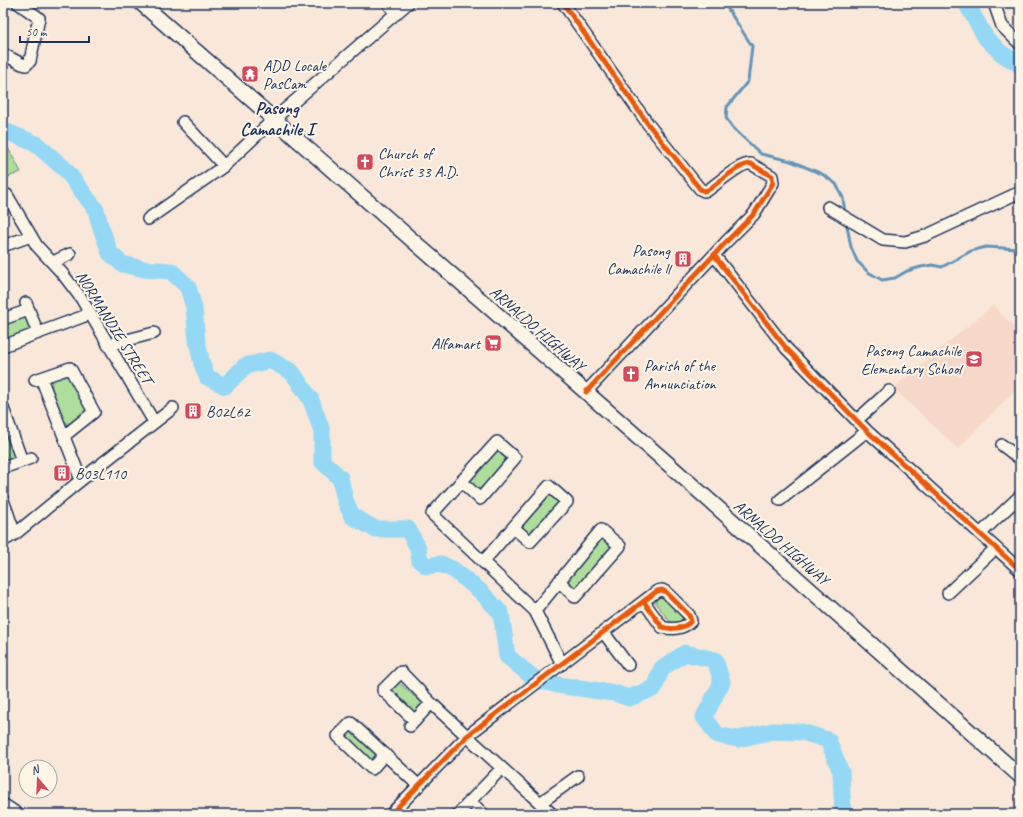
<svg xmlns="http://www.w3.org/2000/svg" width="1023" height="817" font-family="Caveat,sans-serif">
  <style>
    .built { fill: #f6d8ca }
    .green { fill: #afdd9c; stroke: #65867d }
    .lines { fill: none; stroke-linecap: round; stroke-linejoin: round }
    .stream { stroke: #6494b9; stroke-width: 3 }
    .river { stroke: #94d8f6; stroke-width: 17 }
    .minor-casing { stroke: #1b2f5e; stroke-width: 14 }
    .major-casing { stroke: #1b2f5e; stroke-width: 17 }
    .minor { stroke: #fcf5e5; stroke-width: 11 }
    .major { stroke: #fcf5e5; stroke-width: 14 }
    .cycleway-casing { stroke: #fcf5e5; stroke-width: 8 }
    .cycleway { stroke: #e8590c; stroke-width: 5 }
    .labels { text-anchor: middle; stroke-width: 4; stroke-linejoin: round; paint-order: stroke }
    .poi-label { font-size: 16px; fill: #1b2f5e; stroke: #fcf5e5; text-anchor: start }
    .street-label { font-size: 16px; fill: #1b2f5e; stroke: #fcf5e5 }
    .quarter-label { font-size: 18px; font-weight: bold; fill: #1b2f5e; stroke: #fcf5e5 }
  </style>
  <rect width="100%" height="100%" fill="#f9e8d9"/>
  <filter id="ink" filterUnits="userSpaceOnUse"><feTurbulence type="fractalNoise" baseFrequency=".025" numOctaves="2"/><feDisplacementMap in="SourceGraphic" scale="8" xChannelSelector="R" yChannelSelector="G"/><feConvolveMatrix kernelMatrix="1 2 1 2 8 2 1 2 1" color-interpolation-filters="sRGB"/></filter>
  <g filter="url(#ink)">
    <path class="built" d="M993,305L1020,333V385L958,449L893,388Z"/>
    <path class="green" d="M3,139L21,172L3,179Z
      M22,317L27,320L29,324L27,332L3,341V323Z
      M61,373L68,375L86,406L85,414L74,424C69,424 65,423 62,419C57,413 50,388 52,380Z
      M3,420L15,455L14,458L3,466Z
      M498,450L506,457V460L483,488L477,490L471,488L468,479L492,451Z
      M548,494H551L559,502V505L529,536L520,528L521,522Z
      M600,539H603L611,544V550L578,587C573,588 569,585 567,580Z
      M662,596L665,597L682,617V622L672,624L656,604V598Z
      M398,682L422,703L423,705L415,712L392,691L391,689Z
      M350,730L378,755L373,761H371L346,739V733Z"/>
    <g class="lines">
      <path class="stream" d="M724,3L752,46L748,81L727,107L726,118L734,129L761,154L791,161L822,174L836,184L843,198L845,214
        M846,221L851,247L857,261L868,272L882,280L895,278L907,271L921,267L932,265L942,267L971,251L986,247L1020,249"/>
      <path class="river" d="M966,3L986,38L1001,53L1020,65
        M3,130L36,144L66,170L96,210L100,225L110,253L122,264L144,269L171,271L188,287L194,308L197,341L202,364L207,377L225,386L245,366L270,360L292,372L311,400L322,431V461L340,478L345,500L352,516L375,529H408L418,548L420,561L427,566L441,564L454,570L480,591L501,613L507,656L535,679L558,685L614,693L629,698L654,688L662,668L685,653L715,660L722,682L704,717L717,735L738,739L773,731L802,732L828,740L841,772L843,814"/>
      <g class="minor-casing">
        <path id="minor" d="M388,3L396,14
          M563,3L648,124L700,189L704,191L708,190C717,184 741,162 751,164L772,176L773,183L754,214L726,242L586,392
          M994,3L1002,26L1020,44
          M3,54L22,64L26,65L30,61L39,18L18,3
          M183,122L224,166L274,119L408,3
          M3,195H7L37,246L62,273L81,298L154,422
          M828,207L883,240L905,242L925,236L1020,192
          M148,219L224,166
          M3,246L31,236
          M714,255L786,348L867,431L1020,570
          M53,262L70,254
          M26,303L38,333
          M3,319L29,310
          M108,345L154,333
          M3,346L90,314
          M41,378L81,480
          M35,380L70,368L94,412L64,436
          M3,408L22,461
          M857,420L889,391
          M1002,445L1020,459
          M3,468L31,458
          M461,481L480,499L515,458L497,442L432,514L535,611L562,664
          M3,500L15,534
          M780,500L867,431
          M980,534L1020,496
          M3,541L15,534L81,480L173,408
          M483,562L549,486L567,502L530,542L514,528
          M948,593L996,548
          M535,611L601,530L620,546L575,597L559,581
          M604,633L628,665
          M415,721L383,690L401,672L431,703L552,814
          M410,726L431,703
          M385,754L372,769L338,736L351,723L419,786
          M470,801L483,814
          M540,803L578,776
          M3,804L18,814
          M391,814L467,736L657,591L662,590L666,592L689,615L691,621C684,629 671,630 662,627L644,602
          M458,814L502,768"/>
      </g>
      <g class="major-casing">
        <path id="major" d="M141,3L666,462L1020,776"/>
      </g>
      <use href="#minor" class="minor"/>
      <use href="#major" class="major"/>
      <g class="cycleway-casing">
        <path id="cycleway" d="M563,3L648,124L700,189L704,191L708,190C717,184 741,162 751,164L772,176L773,183L754,214L726,242L586,392
          M714,255L786,348L867,431L1020,570
          M391,814L467,736L657,591L662,590L666,592L689,615L691,621C684,629 671,630 662,627L644,602"/>
      </g>
      <use href="#cycleway" class="cycleway"/>
    </g>
  </g>
  <defs>
    <g id="temple-square" transform="scale(0.9)"><rect x="-9" y="-9" width="18" height="18" rx="4" fill="#d1495b" stroke="#fcf5e5"/><path d="M0-6L5-2H3V0L6.5 2.5H4V6H1.5V3h-3V6H-4V2.5H-6.5L-3 0V-2H-5Z" fill="#fff"/></g>
    <g id="church-square" transform="scale(0.9)"><rect x="-9" y="-9" width="18" height="18" rx="4" fill="#d1495b" stroke="#fcf5e5"/><path d="M-1.2-6h2.4v3.5h3.3v2.4h-3.3V6h-2.4V-.1h-3.3v-2.4h3.3Z" fill="#fff"/></g>
    <g id="building-square" transform="scale(0.9)"><rect x="-9" y="-9" width="18" height="18" rx="4" fill="#d1495b" stroke="#fcf5e5"/><path d="M-4-6H4V6H1V3H-1V6H-4ZM-2.5-4.3h1.7v1.8h-1.7ZM.8-4.3h1.7v1.8H.8ZM-2.5-1h1.7V.8h-1.7ZM.8-1h1.7V.8H.8Z" fill="#fff"/></g>
    <g id="supermarket-square" transform="scale(0.9)"><rect x="-9" y="-9" width="18" height="18" rx="4" fill="#d1495b" stroke="#fcf5e5"/><path d="M-6-5.5h2.5l.6 2H6L4.5 2H-2.5L-4.4-4H-6ZM-1.5 3.2a1.3 1.3 0 1 0 .1 0ZM3 3.2a1.3 1.3 0 1 0 .1 0Z" fill="#fff"/></g>
    <g id="school-square" transform="scale(0.9)"><rect x="-9" y="-9" width="18" height="18" rx="4" fill="#d1495b" stroke="#fcf5e5"/><path d="M0-5L7-2L0 1L-7-2ZM-4 1L0 2.5L4 1V4Q0 6-4 4Z" fill="#fff"/></g>
  </defs>
  <g fill-rule="evenodd">
    <use href="#temple-square" x="250" y="74"/>
    <use href="#church-square" x="365" y="162"/>
    <use href="#building-square" x="683" y="259"/>
    <use href="#supermarket-square" x="493" y="343"/>
    <use href="#school-square" x="974" y="359"/>
    <use href="#church-square" x="631" y="374"/>
    <use href="#building-square" x="193" y="411"/>
    <use href="#building-square" x="62" y="473"/>
  </g>
  <g class="labels">
    <g class="poi-label">
      <text x="263" y="71">ADD Locale<tspan x="263" dy="18">PasCam</tspan></text>
      <text x="378" y="159">Church of<tspan x="378" dy="18">Christ 33 A.D.</tspan></text>
      <text x="670" y="256" text-anchor="end">Pasong<tspan x="670" dy="18">Camachile ll</tspan></text>
      <text x="480" y="349" text-anchor="end">Alfamart</text>
      <text x="961" y="356" text-anchor="end">Pasong Camachile<tspan x="961" dy="18">Elementary School</tspan></text>
      <text x="644" y="371">Parish of the<tspan x="644" dy="18">Annunciation</tspan></text>
      <text x="206" y="417">B02L62</text>
      <text x="75" y="479">B03L110</text>
    </g>
    <g class="street-label">
      <text transform="translate(115 327) rotate(58)" y="6">NORMANDIE STREET</text>
      <text transform="translate(538 328) rotate(41)" y="6">ARNALDO HIGHWAY</text>
      <text transform="translate(782 542) rotate(41)" y="6">ARNALDO HIGHWAY</text>
    </g>
    <g class="quarter-label">
      <text x="277" y="114">Pasong<tspan x="277" dy="21">Camachile I</tspan></text>
    </g>
  </g>
  <rect width="1023" height="817" fill="none" stroke="#fcf5e5" stroke-width="16"/>
  <rect x="8" y="8" width="1007" height="801" fill="none" stroke="#1b2f5e" stroke-width="1.5" filter="url(#ink)"/>
  <g transform="translate(38 779) rotate(341)"><circle r="19" fill="#fcf5e5" stroke="#a2a6af"/>
  <path d="M0-3L7 15L0 10L-7 15Z" fill="#d1495b"/>
  <text y="-6" font-size="11" font-weight="bold" text-anchor="middle" fill="#1b2f5e">N</text>
  </g>
  <path d="M20 36v6h69v-6" fill="none" stroke="#1b2f5e" stroke-width="2"/>
  <text x="26" y="36" font-size="12" fill="#1b2f5e" stroke="#fcf5e5" stroke-width="3" paint-order="stroke">50 m</text>
</svg>
